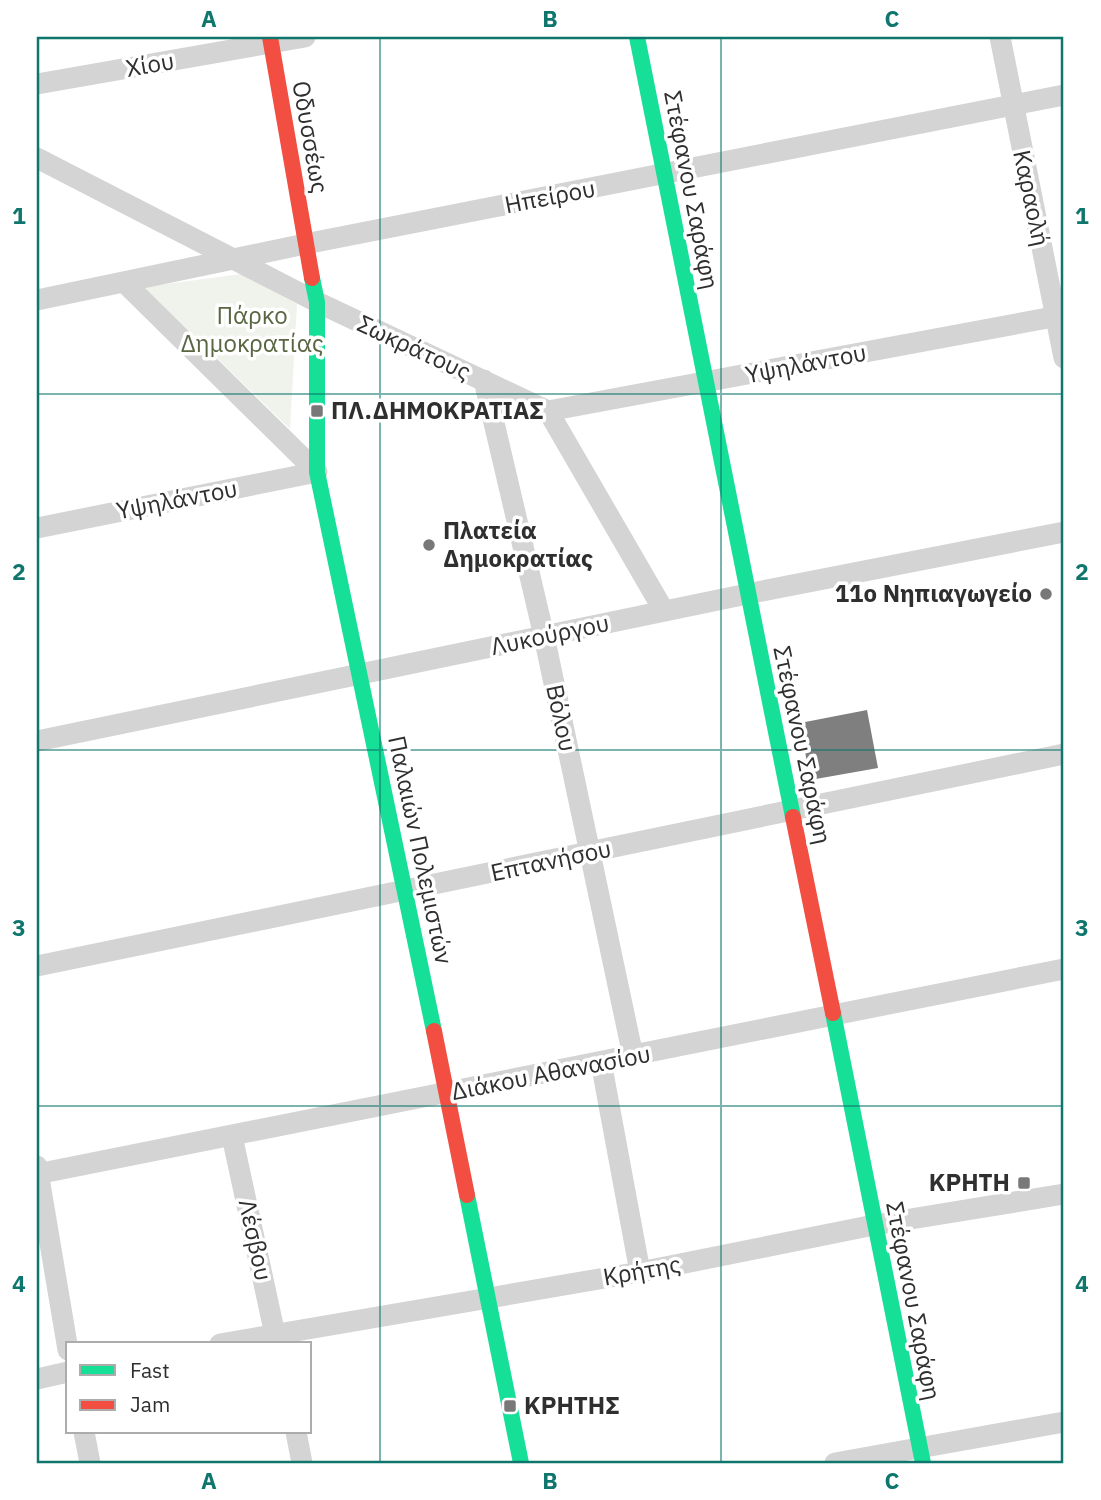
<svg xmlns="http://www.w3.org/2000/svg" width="1101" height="1500" font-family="'IBM Plex Sans',sans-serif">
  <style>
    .green { fill: #f0f2ec }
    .building { fill: #7f7f7f }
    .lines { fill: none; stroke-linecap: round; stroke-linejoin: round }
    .street { stroke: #d4d4d4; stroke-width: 21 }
    .fast { stroke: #16e098; stroke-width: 16 }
    .jam { stroke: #f24e42; stroke-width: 16 }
    .grid { fill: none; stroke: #0f766e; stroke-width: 2; stroke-opacity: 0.55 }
    .poi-dot { fill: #787878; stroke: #fff; stroke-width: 2.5 }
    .labels { text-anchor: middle; stroke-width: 7; stroke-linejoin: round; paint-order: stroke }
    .street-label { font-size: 24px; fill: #2f2f2f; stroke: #fff }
    .park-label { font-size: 24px; fill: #596642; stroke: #fff }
    .poi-label { font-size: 24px; font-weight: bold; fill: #2f2f2f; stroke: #fff; text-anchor: start }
    .neatline { fill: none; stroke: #0f766e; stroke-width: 2.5 }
    .grid-label { font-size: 23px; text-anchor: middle; font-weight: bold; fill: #0f766e }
  </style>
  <rect width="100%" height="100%" fill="#fff"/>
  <path class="green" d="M241,274L297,304L290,429L144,287Z"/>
  <path class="building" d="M867,710L878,768L810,780L800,723Z"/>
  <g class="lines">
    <path class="street" d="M1000,37L1064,358
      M37,84L305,37
      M37,158L317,302L548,411L664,611
      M125,283L317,472
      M37,300L305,244L1064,95
      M484,380L544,636L633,1056
      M548,411L1064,315
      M37,528L317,472
      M37,741L747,594L1064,532
      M37,966L1064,754
      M601,1062L640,1272
      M232,1136L277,1344
      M37,1166L68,1350
      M37,1174L1064,969
      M220,1344L640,1272L874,1225L1064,1194
      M37,1379L68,1372
      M84,1432L90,1463
      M296,1432L302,1463
      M835,1463L1064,1422"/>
    <path class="fast" d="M637,37L793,817
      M312,278L317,302V472L434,1031
      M833,1013L923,1463
      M467,1195L521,1463"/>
    <path class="jam" d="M270,37L312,278
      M793,817L833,1013
      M434,1031L467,1195"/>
  </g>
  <path class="grid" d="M380,37V1463M721,37V1463M37,394H1064M37,750H1064M37,1106H1064"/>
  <g class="poi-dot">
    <rect x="310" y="404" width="14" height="14" rx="3.5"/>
    <circle cx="429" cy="545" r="7"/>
    <circle cx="1046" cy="594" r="7"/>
    <rect x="1017" y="1176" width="14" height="14" rx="3.5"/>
    <rect x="503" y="1399" width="14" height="14" rx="3.5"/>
  </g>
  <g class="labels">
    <g class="street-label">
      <text transform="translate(150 65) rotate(-10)" y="8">Χίου</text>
      <text transform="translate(310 137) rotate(80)" y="8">Οδυσσέως</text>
      <text transform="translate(691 190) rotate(79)" y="8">Στέφανου Σαράφη</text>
      <text transform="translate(550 197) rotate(-11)" y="8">Ηπείρου</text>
      <text transform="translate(1031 198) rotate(78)" y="8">Καραολή</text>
      <text transform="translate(414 348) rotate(25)" y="8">Σωκράτους</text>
      <text transform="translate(806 364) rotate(-11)" y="8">Υψηλάντου</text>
      <text transform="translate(177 500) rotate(-11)" y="8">Υψηλάντου</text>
      <text transform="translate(550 635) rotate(-12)" y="8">Λυκούργου</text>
      <text transform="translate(561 718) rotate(78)" y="8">Βόλου</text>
      <text transform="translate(802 745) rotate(78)" y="8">Στέφανου Σαράφη</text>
      <text transform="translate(420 850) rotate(78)" y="8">Παλαιών Πολεμιστών</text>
      <text transform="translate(551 861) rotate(-12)" y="8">Επτανήσου</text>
      <text transform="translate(551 1073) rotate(-11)" y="8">Διάκου Αθανασίου</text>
      <text transform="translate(255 1240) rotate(78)" y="8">Λέσβου</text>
      <text transform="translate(642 1271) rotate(-10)" y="8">Κρήτης</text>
      <text transform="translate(913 1301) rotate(79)" y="8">Στέφανου Σαράφη</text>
    </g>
    <g class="park-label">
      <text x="252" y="324">Πάρκο<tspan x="252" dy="28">Δημοκρατίας</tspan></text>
    </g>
    <g class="poi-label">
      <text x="331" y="419">ΠΛ.ΔΗΜΟΚΡΑΤΙΑΣ</text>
      <text x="443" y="539">Πλατεία<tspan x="443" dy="28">Δημοκρατίας</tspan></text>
      <text x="1032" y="602" text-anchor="end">11ο Νηπιαγωγείο</text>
      <text x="1010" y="1191" text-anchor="end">ΚΡΗΤΗ</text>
      <text x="524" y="1414">ΚΡΗΤΗΣ</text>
    </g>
  </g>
  <rect width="1101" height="1500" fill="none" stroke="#ffffff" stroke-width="77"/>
  <rect x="66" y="1342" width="245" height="91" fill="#ffffff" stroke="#acacac" stroke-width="2"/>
  <rect x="80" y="1365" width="35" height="10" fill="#16e098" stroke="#acacac" stroke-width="2"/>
  <text x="130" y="1378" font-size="21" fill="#2f2f2f">Fast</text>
  <rect x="80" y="1400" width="35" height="10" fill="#f24e42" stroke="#acacac" stroke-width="2"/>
  <text x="130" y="1412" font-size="21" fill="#2f2f2f">Jam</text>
  <rect x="38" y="38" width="1024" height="1424" class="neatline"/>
  <g class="grid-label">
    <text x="209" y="27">A</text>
    <text x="550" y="27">B</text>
    <text x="892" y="27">C</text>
    <text x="19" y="224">1</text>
    <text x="1082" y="224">1</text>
    <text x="19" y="580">2</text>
    <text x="1082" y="580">2</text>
    <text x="19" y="936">3</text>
    <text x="1082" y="936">3</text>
    <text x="19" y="1292">4</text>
    <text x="1082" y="1292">4</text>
    <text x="209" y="1489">A</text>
    <text x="550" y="1489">B</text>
    <text x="892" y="1489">C</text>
  </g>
</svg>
